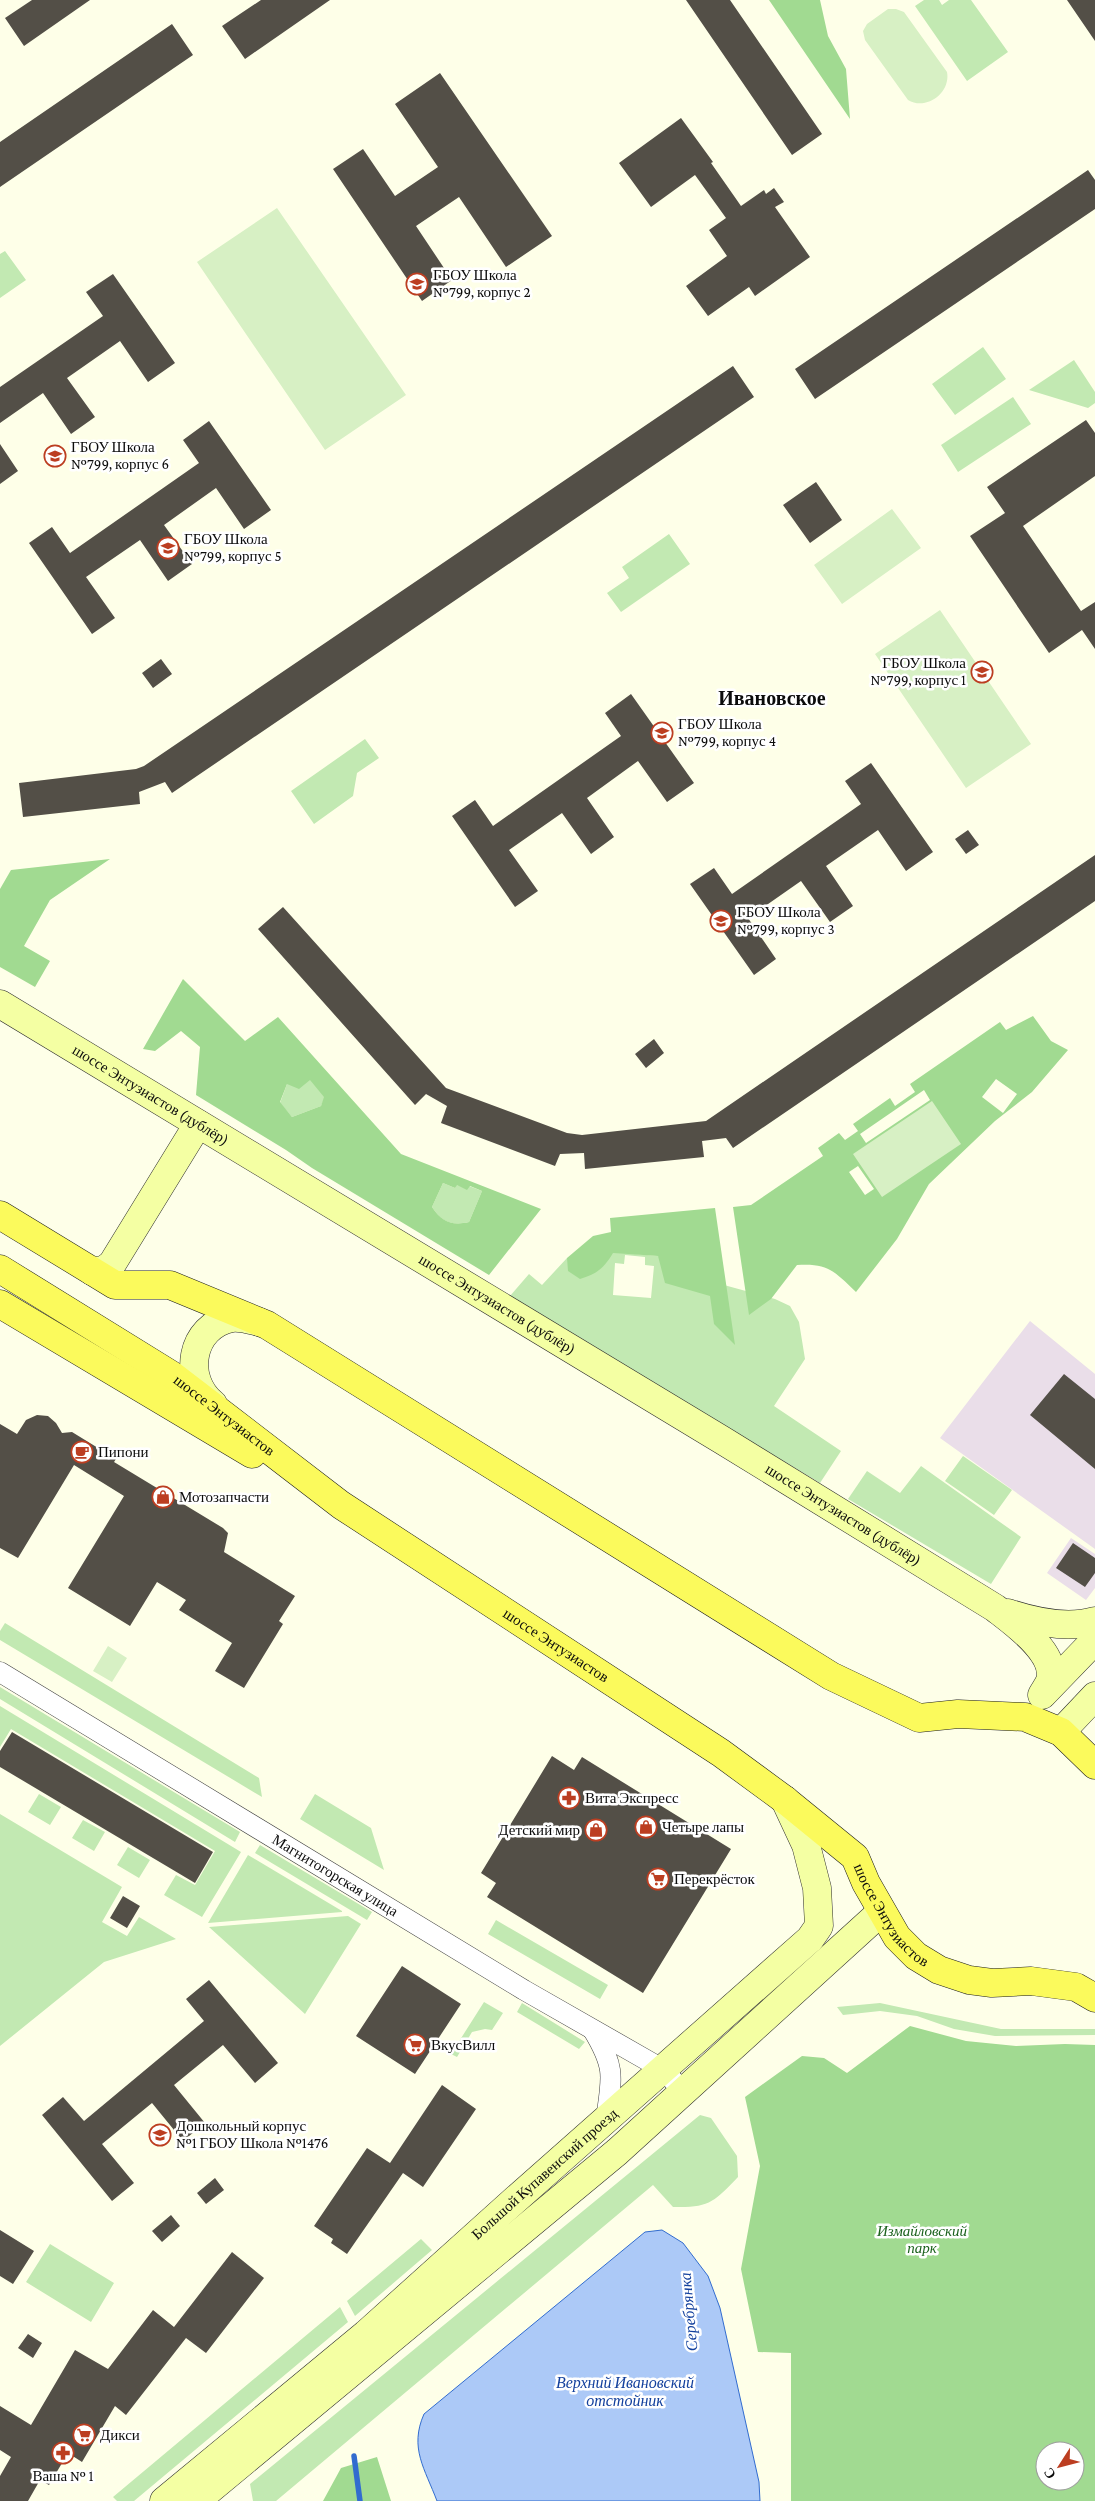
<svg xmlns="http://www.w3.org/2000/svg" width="1095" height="2501" font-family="'Crimson Pro',serif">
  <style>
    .industrial { fill: #eadee9 }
    .green { fill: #c2e9b2; fill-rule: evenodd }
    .forest { fill: #a1da91; fill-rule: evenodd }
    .pitch { fill: #d7f0c4 }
    .water { fill: #acc9f7; stroke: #326ccf }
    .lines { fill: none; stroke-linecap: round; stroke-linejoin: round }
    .stream { stroke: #326ccf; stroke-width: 5.5 }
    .building { fill: #534f47 }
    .street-casing { stroke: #3e3e3e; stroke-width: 21 }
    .secondary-casing { stroke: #2d2d2d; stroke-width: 29 }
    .primary-casing { stroke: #1c1c1c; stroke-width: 29 }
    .street { stroke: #fff; stroke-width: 20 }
    .secondary { stroke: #f4ffa3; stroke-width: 28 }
    .primary { stroke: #fbfa5c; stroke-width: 28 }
    .labels { text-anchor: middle; stroke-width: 5; stroke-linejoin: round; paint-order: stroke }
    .poi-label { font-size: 15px; fill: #0b0b0b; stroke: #fff; text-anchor: start }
    .street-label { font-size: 15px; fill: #0b0b0b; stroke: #fff }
    .park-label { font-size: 15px; font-style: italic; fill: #1b621d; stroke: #fff }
    .water-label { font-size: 16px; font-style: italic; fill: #13409d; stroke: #fff }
    .district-label { font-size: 20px; font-weight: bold; fill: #0b0b0b; stroke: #fff }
  </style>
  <rect width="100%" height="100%" fill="#feffe8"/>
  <path class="industrial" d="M1030,1321L1095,1374V1549L940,1438Z
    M1071,1538L1095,1554V1588L1086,1600L1047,1573Z"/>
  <path class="green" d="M924,0H939L942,5L949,0H971L1008,52L967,81L915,6Z
    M5,251L26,280L0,298V254Z
    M983,347L1006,379L955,415L932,384Z
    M1074,360L1095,392V403L1088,408L1029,390Z
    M1013,397L1031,424L958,472L941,445Z
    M669,534L690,564L621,612L607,593L629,578L622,567Z
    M365,739L379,758L357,773L353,796L314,824L291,791Z
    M310,1079L325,1097L321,1106L292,1117L280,1103L287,1084Z
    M443,1183L455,1188L456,1185L469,1186L482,1191L469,1222C451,1226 442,1222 432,1207Z
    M613,1252L658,1256L673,1271L775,1299L790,1306L799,1322L805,1359L774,1406L841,1451L820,1483L510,1296L529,1274L542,1285L567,1258ZM625,1255L645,1257V1265L654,1266L651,1298L613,1295L615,1263L624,1264Z
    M963,1456L1012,1490L994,1515L945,1481Z
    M921,1466L1021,1537L991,1584L848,1499L867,1471L900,1493Z
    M5,1623L259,1778L262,1797L0,1640V1631Z
    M0,1687L240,1832L235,1842L0,1699Z
    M0,1706L241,1852L202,1917L164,1895L176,1875L195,1885L215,1851L11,1729L0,1747Z
    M39,1794L61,1807L50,1825L28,1812Z
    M315,1794L371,1828L384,1870L300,1819Z
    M0,1814L122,1887L102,1922L127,1936L139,1917L176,1939L104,1962L0,2046Z
    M83,1820L105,1832L94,1851L72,1838Z
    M260,1845L372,1912L367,1920L255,1853Z
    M128,1847L150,1860L139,1878L117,1865Z
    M248,1855L342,1911V1912L208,1923Z
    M348,1916L361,1924L305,2014L209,1927Z
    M496,1920L608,1985L600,1999L488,1934Z
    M484,2002L503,2013L492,2030L485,2029L472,2032L457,2057L451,2054Z
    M522,2003L585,2042L579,2049L517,2012Z
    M880,2003L1001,2029H1095V2035L995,2036L954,2029L917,2016L880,2011L843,2015L837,2007Z
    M700,2115L711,2118L737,2156L738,2177C714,2202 709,2208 673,2207L653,2185L276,2501H253L250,2484Z
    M421,2239L432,2250L355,2316L347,2301Z
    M50,2244L114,2283L91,2322L26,2282Z
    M340,2307L348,2322L134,2501H117L113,2497Z"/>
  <path class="forest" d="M769,0H820L828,36L846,69L850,119Z
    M110,859L50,900L24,946L50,961L35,987L0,967V889L11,870Z
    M183,979L245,1041L278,1017L401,1154L541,1209L489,1275L312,1168L286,1150L196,1095L200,1047L181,1031L155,1051L143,1049ZM310,1080L324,1097L321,1106L292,1117L280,1102L287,1084L299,1089ZM443,1183L455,1188L457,1185L467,1190L470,1186L482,1191L469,1222C452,1226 442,1222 432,1207Z
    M1033,1016L1051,1041L1068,1050L1032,1092L995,1121L929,1184L897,1239L856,1292C834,1271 828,1263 797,1265L771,1299L749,1315L733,1207L751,1205L823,1156L818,1148L839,1133L845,1140L858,1131L853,1124L890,1098L895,1106L915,1092L910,1084L1000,1022L1006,1030ZM996,1079L1017,1094L1003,1113L982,1097ZM924,1090L930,1100L866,1143L860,1134ZM858,1166L874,1189L865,1195L849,1172Z
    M715,1208L735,1345L714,1324L710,1296L665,1283L658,1256L613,1253C604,1268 597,1274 580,1279L568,1271L567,1258L593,1236L611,1232L610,1218Z
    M910,2026L966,2041L1016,2046L1065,2044L1095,2045V2501H791V2353L758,2352L741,2269L760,2166L745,2097L802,2056L824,2058L847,2073ZM1045,2451H1075V2481H1045Z
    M377,2457L391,2501H323L341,2468Z"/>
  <path class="pitch" d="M888,9H896L904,12L947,72C951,93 926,111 908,100L865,40L863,31L867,24Z
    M277,208L406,395L325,450L197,262Z
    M892,509L921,548L842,604L814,565Z
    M940,610L1031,744L966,788L875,654Z
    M932,1101L961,1144L882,1197L853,1154Z
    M108,1646L127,1658L112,1682L93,1671Z"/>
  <path class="water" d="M662,2230L683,2243L708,2276L720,2308L759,2482L760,2501H437C425,2469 409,2448 424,2414L645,2232Z"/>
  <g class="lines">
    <path class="stream" d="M354,2456L360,2501"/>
  </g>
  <path class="building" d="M32,0H90L24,46L5,18Z
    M261,0H330L245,59L222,26Z
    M686,0H730L822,134L792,155Z
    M1067,0H1095V41Z
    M172,24L193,55L0,187V142Z
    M440,73L552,236L506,267L459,197L416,226L452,280L422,301L333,169L363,149L395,196L438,167L395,104Z
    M681,118L713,162L711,163L741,206L764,190L766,194L774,188L784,202L775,207L810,257L755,296L749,287L708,316L686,286L727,256L709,230L726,218L695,175L651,207L619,163Z
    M1088,170L1095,180V209L815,399L795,369Z
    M113,274L175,363L148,382L120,341L67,378L95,417L71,434L43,393L0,423V387L103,316L86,292Z
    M733,366L754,397L172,793L165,782L139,792L140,804L23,817L19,783L136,769L144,766Z
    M1086,420L1095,433V476L1023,526L1081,611L1095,602V649L1082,630L1049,653L970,536L1005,513L987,487Z
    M209,421L271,510L244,529L216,488L164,525L192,564L168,581L140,540L86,577L115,618L92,634L29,543L52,527L70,553L199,463L183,440Z
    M0,444L18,471L0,484Z
    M816,482L842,520L810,543L783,505Z
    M161,659L172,674L153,688L142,673Z
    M631,694L694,783L667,802L638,761L587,798L614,837L591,854L562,813L509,850L538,891L515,907L452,816L475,800L493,826L621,736L605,713Z
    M871,763L933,852L906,871L878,830L826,866L853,906L830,922L801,881L748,918L776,959L754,975L690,884L714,868L732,894L861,804L845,781Z
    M968,830L979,845L966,854L955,839Z
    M1095,855V901L733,1148L726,1138L702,1141L704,1157L585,1169L584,1153L560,1154L555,1166L441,1123L447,1106L426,1094L415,1105L258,929L283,907L446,1088L567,1133L582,1135L706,1121Z
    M654,1039L664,1053L646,1068L635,1054Z
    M1064,1374L1095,1399V1469L1030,1415Z
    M37,1415L48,1416L56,1423L62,1433L72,1432L116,1459L114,1462L223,1528L228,1533L224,1552L295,1596L279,1621L283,1624L244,1688L215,1671L232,1643L179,1610L186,1600L157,1582L130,1626L68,1588L124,1496L74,1465L18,1558L0,1548V1424L17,1434L26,1420Z
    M1073,1543L1095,1558V1573L1085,1587L1056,1568Z
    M12,1732L213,1852L195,1883L0,1767V1751Z
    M552,1756L574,1770L582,1757L731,1849L643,1993L487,1897L496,1883L481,1873Z
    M123,1896L140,1906L127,1928L110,1918Z
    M402,1966L461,2004L415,2074L356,2036Z
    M209,1980L278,2063L255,2083L223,2045L174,2085L205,2123L183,2141L152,2103L102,2144L134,2183L112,2201L42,2115L63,2097L84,2121L204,2021L186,1999Z
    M442,2085L476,2109L423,2187L403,2173L347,2254L331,2243L333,2239L314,2226L367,2148L390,2163Z
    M215,2178L224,2190L206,2204L197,2193Z
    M171,2215L180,2226L162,2242L152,2231Z
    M0,2230L34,2251L13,2284L0,2276Z
    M232,2252L264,2278L206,2353L186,2338L126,2415L115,2406L82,2462L68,2453L49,2485L40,2480L28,2501H0V2476L11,2457L0,2450V2406L31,2425L75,2350L108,2369L153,2310L174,2327Z
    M28,2334L42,2343L33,2358L18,2348Z"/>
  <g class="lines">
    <g class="street-casing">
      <g id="street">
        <path id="s1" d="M0,1672L524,1990L664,2070L684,2093"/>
        <path d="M593,2030C616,2068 612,2077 606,2119"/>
      </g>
    </g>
    <g class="secondary-casing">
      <g id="secondary">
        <path id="s2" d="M0,1004L722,1440L995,1608C1013,1622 1058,1653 1050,1681C1048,1686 1044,1691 1042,1695"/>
        <path d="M92,1271L104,1270L112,1264L198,1124"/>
        <path d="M213,1404C182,1379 190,1326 232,1318C241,1317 250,1320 259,1322"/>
        <path d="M1008,1613C1035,1622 1067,1629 1095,1621"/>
        <path d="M1044,1693L1095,1640"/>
        <path d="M1061,1732L1095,1696"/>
        <path id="s3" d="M164,2501L366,2334L516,2199L810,1939L819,1926L817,1888L806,1845L785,1800"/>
        <path d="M196,2501L617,2152L881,1912"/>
      </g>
    </g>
    <g class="primary-casing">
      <g id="primary">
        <path d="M0,1215L115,1285H170L267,1325L831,1676L919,1718L958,1714L1025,1717L1061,1732L1095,1765"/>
        <path id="s4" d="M0,1269L173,1376L341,1505L721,1753L785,1800L855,1857L866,1883L897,1937L916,1956L939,1970L969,1980L992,1983L1031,1981L1076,1987L1095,1998"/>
        <path d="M0,1304L252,1454"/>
      </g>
    </g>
    <use href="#street" class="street"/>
    <use href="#secondary" class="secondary"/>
    <use href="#primary" class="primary"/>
  </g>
  <defs>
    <g id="school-ring" transform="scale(1.125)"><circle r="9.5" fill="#fff" stroke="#bc3e21" stroke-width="1.5"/><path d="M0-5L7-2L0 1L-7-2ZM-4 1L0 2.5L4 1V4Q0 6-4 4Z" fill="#bc3e21"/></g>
    <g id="cafe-ring" transform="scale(1.125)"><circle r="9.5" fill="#fff" stroke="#bc3e21" stroke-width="1.5"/><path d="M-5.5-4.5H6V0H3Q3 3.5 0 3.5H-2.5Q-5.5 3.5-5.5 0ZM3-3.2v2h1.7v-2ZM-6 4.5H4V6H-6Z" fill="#bc3e21"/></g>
    <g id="shop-ring" transform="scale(1.125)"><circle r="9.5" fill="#fff" stroke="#bc3e21" stroke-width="1.5"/><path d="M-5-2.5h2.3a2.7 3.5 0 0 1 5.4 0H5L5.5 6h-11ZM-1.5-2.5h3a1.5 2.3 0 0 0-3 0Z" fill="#bc3e21"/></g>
    <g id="pharmacy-ring" transform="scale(1.125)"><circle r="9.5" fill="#fff" stroke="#bc3e21" stroke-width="1.5"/><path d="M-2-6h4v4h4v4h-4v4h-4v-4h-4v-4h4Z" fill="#bc3e21"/></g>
    <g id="supermarket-ring" transform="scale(1.125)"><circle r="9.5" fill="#fff" stroke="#bc3e21" stroke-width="1.5"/><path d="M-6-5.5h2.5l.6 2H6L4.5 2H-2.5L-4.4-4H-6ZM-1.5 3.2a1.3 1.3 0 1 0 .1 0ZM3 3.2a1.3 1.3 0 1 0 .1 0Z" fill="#bc3e21"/></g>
  </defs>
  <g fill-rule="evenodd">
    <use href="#school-ring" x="417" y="284"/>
    <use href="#school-ring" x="55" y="456"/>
    <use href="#school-ring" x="168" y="548"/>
    <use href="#school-ring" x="982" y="672"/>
    <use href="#school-ring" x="662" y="733"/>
    <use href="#school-ring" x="721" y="921"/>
    <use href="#cafe-ring" x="82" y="1452"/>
    <use href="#shop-ring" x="163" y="1497"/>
    <use href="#pharmacy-ring" x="569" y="1798"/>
    <use href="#shop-ring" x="646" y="1827"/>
    <use href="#shop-ring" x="596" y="1830"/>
    <use href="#supermarket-ring" x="658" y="1879"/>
    <use href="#supermarket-ring" x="415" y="2045"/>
    <use href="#school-ring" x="160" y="2135"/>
    <use href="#supermarket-ring" x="84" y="2435"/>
    <use href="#pharmacy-ring" x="63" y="2453"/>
  </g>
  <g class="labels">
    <g class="poi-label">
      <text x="433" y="280">ГБОУ Школа<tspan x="433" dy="17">№799, корпус 2</tspan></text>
      <text x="71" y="452">ГБОУ Школа<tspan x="71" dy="17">№799, корпус 6</tspan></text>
      <text x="184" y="544">ГБОУ Школа<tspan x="184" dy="17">№799, корпус 5</tspan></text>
      <text x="966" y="668" text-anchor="end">ГБОУ Школа<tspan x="966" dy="17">№799, корпус 1</tspan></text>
      <text x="678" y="729">ГБОУ Школа<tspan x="678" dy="17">№799, корпус 4</tspan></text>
      <text x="737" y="917">ГБОУ Школа<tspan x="737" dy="17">№799, корпус 3</tspan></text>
      <text x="98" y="1457">Пипони</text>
      <text x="179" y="1502">Мотозапчасти</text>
      <text x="585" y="1803">Вита Экспресс</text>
      <text x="662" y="1832">Четыре лапы</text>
      <text x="580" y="1835" text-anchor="end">Детский мир</text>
      <text x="674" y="1884">Перекрёсток</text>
      <text x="431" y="2050">ВкусВилл</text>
      <text x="176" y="2131">Дошкольный корпус<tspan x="176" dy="17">№1 ГБОУ Школа №1476</tspan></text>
      <text x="100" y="2440">Дикси</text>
      <text x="63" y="2481" text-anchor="middle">Ваша № 1</text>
    </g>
    <g class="street-label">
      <text dy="5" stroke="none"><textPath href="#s2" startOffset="176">шоссе Энтузиастов (дублёр)</textPath></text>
      <text dy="5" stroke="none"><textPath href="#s2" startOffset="581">шоссе Энтузиастов (дублёр)</textPath></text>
      <text dy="5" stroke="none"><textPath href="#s4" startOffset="268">шоссе Энтузиастов</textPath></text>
      <text dy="5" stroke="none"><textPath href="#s2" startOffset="986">шоссе Энтузиастов (дублёр)</textPath></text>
      <text dy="5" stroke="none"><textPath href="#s4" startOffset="672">шоссе Энтузиастов</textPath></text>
      <text dy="5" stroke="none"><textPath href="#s1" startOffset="392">Магнитогорская улица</textPath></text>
      <text dy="5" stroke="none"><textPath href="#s4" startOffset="1108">шоссе Энтузиастов</textPath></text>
      <text dy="5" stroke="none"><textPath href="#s3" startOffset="502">Большой Купавенский проезд</textPath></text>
    </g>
    <g class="park-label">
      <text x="922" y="2236">Измайловский<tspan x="922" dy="17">парк</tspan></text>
    </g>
    <g class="water-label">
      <text transform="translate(688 2312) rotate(-95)" y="6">Серебрянка</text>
      <text x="625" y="2388">Верхний Ивановский<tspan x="625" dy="18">отстойник</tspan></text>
    </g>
    <g class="district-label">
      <text x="772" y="705">Ивановское</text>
    </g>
  </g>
  <g transform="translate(1060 2466) rotate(234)"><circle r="24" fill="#ffffff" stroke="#9d9d9d"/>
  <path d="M0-4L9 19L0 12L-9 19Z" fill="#bc3e21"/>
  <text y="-8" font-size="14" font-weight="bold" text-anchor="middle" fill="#0b0b0b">С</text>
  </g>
</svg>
